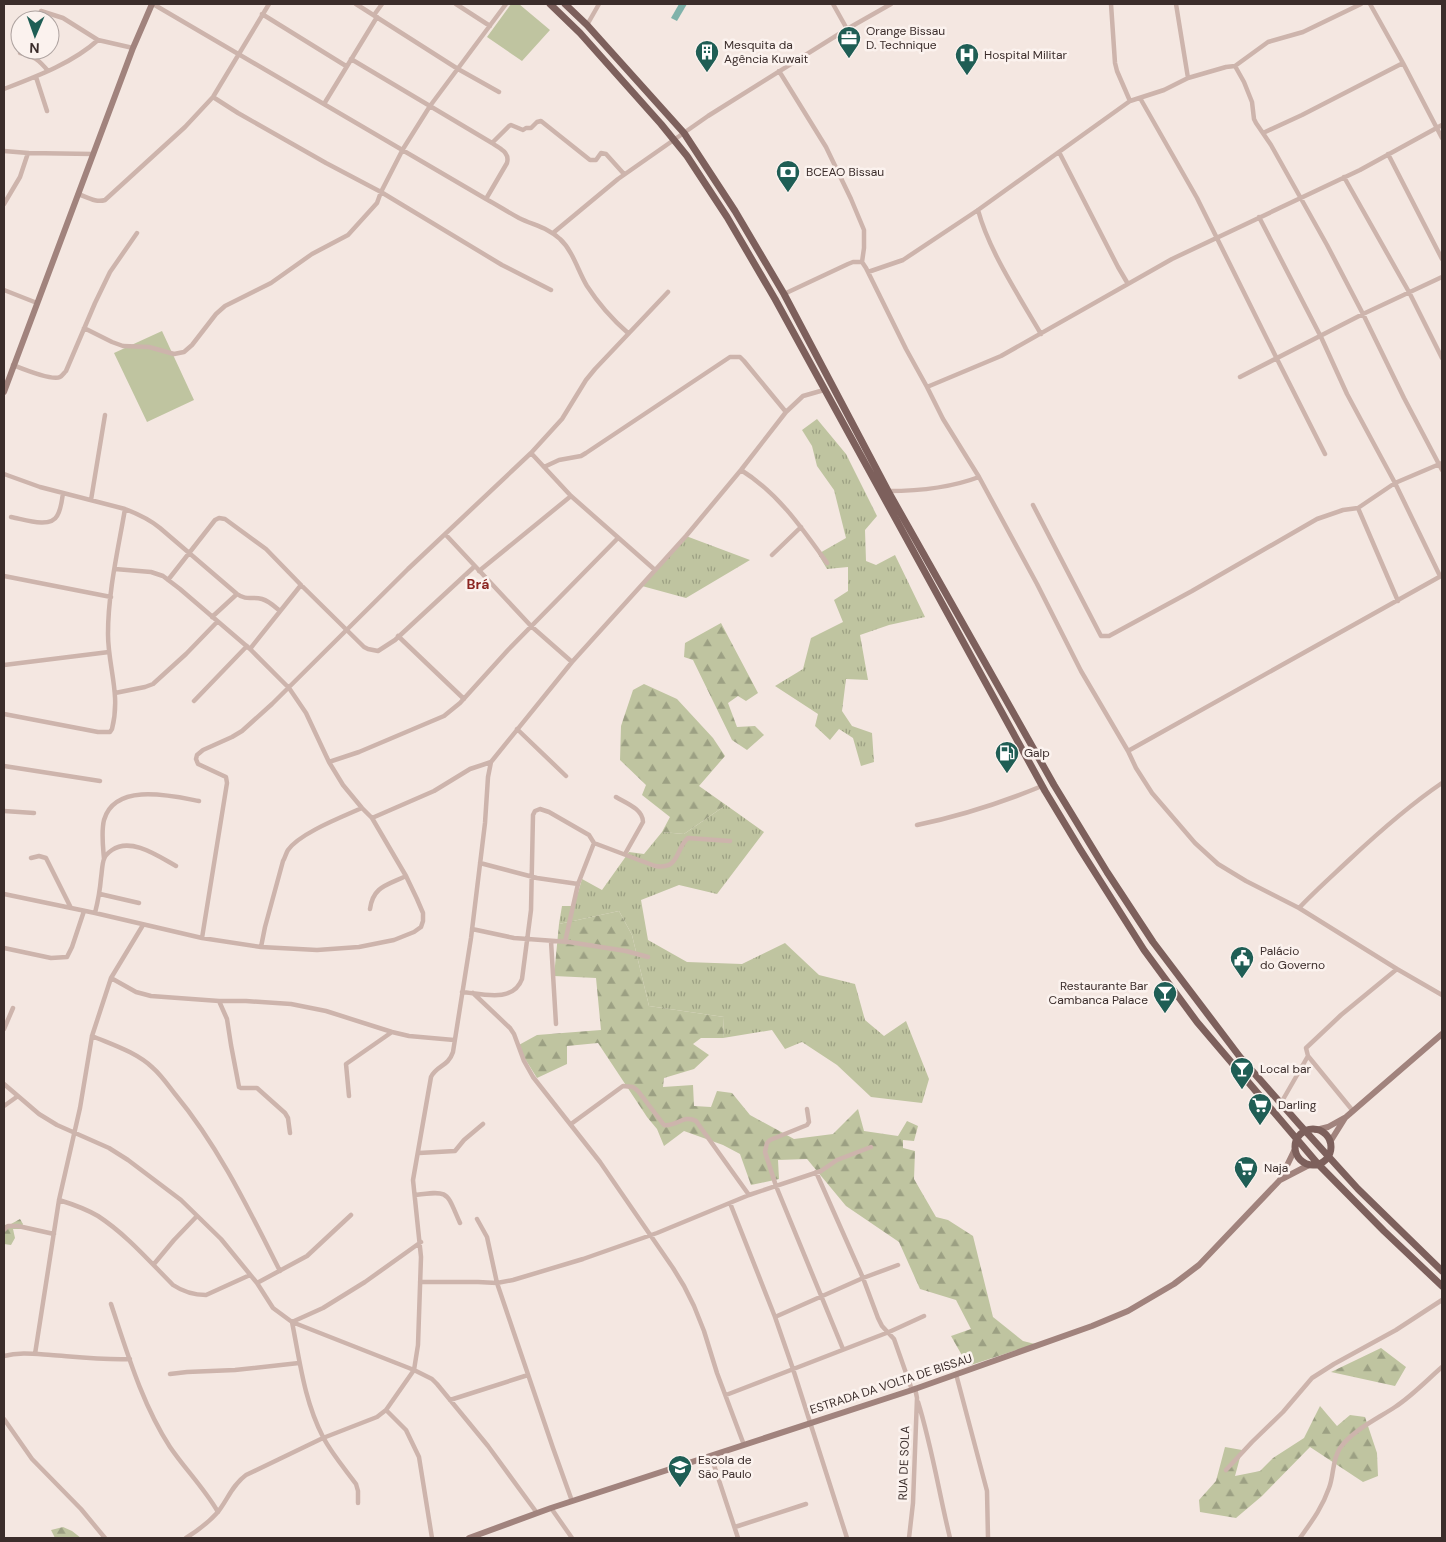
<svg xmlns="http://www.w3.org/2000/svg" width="1446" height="1542" font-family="'DM Sans',sans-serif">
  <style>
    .grass { fill: url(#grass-tufts) }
    .forest { fill: url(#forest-firs) }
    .pitch { fill: #bfc4a0 }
    .water { fill: #7fb2aa }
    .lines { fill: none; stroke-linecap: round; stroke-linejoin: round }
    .street { stroke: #cdb4ac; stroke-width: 4.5 }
    .secondary { stroke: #a1837d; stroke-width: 6 }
    .primary { stroke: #7d605c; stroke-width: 7 }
    .labels { text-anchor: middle; stroke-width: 5; stroke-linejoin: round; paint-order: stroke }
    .poi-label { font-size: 12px; fill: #3b2d2b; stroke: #fbf2ee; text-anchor: start }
    .street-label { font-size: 12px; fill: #3b2d2b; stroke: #fbf2ee }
    .neighbourhood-label { font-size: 14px; font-weight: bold; fill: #8c2622; stroke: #fbf2ee }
  </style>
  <defs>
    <pattern id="grass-tufts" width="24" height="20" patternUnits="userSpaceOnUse" patternTransform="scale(1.25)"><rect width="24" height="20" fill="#bfc4a0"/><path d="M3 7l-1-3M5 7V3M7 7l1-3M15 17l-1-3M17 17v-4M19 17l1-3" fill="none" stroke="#9ca083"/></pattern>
    <pattern id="forest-firs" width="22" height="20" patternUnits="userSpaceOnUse" patternTransform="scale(1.25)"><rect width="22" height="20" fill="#bfc4a0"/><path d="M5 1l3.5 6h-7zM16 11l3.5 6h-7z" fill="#9ca083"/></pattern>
  </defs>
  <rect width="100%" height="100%" fill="#f4e7e1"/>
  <path class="grass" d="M817,419L846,454L877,516L865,530L866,561L876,565L895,555L925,617L889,625L860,635L868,680L846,679L842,711L852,726L872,733L874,762L861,766L853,738L839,729L830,740L815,726L818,714L775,686L803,669L811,638L843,622L834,600L848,591V567L827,569L818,554L846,538L834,490L817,466L812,446L802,430Z
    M686,536L750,560L686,598L642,586Z
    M726,805L764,832L717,894L679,885L641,900L648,940L687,962L742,964L785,943L819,975L855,984L865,1020L884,1036L906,1021L929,1079L922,1103L871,1097L837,1065L802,1042L785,1049L772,1030L723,1038L724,1017L649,1006L632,935L619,911L559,924L562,906H574L582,879L602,890L629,852L644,854L662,832L684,834Z"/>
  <path class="forest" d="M721,623L758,693L746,701L738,696L728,703L737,727L755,726L764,735L747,750L732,740L693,660L684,657L685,643Z
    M644,684L677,699L713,738L725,756L699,786L726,805L684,834L662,832L670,817L642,795L646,785L620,760L621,726L633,690Z
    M619,911L632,935L649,1006L724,1017L723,1038H701L693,1044L709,1055L694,1069L664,1078L663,1087L693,1085L694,1106L711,1107L717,1091L732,1093L750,1115L794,1139L833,1134L858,1109L864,1131L898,1136L907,1121L918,1126L914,1141L903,1140V1148L915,1151L914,1179L936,1217L948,1220L973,1236L993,1317L1023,1341L1035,1344L968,1366L951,1336L971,1329L956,1300L920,1289L899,1242L846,1206L807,1159L778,1160L779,1179L751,1185L740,1154L723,1145L684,1131L664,1146L657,1129L647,1117L598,1043L567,1046V1064L537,1078L517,1046L537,1035L601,1030L596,978L554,976L559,924Z
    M20,1219L23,1224L21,1229H13L15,1238L11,1245L4,1244V1225L11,1224Z
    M1381,1348L1406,1367L1395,1386L1331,1372Z
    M1320,1406L1337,1426L1350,1415L1365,1417L1377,1453L1378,1476L1363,1482L1310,1447L1262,1496L1236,1518L1200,1512L1199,1500L1216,1481L1225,1447L1242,1450L1235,1476L1260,1471L1273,1458L1304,1438Z
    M63,1527L72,1531L81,1538H55L51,1530Z"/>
  <path class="pitch" d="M511,4H519L550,30L522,61L487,37Z
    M162,331L194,400L147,422L114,353Z"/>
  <path class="water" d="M679,4H687L677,21L671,18Z"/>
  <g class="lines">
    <path class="street" d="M153,4L486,199C497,205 508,212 519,218C533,225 549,228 560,239C573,251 578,271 587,286C598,303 613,320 628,333
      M356,4L458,69L499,92
      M456,4L490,26
      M833,4L847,29
      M1111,4L1115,63L1117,71L1130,101
      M1176,4L1188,78
      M1370,4L1403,63L1442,138
      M41,11L63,18L98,40L133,48
      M262,14L346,66
      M374,15L382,4
      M587,25L599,4
      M20,53C33,55 40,61 48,71
      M351,59L492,143C500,149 510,152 507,163L486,199
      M1235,66L1244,82L1252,102L1254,119L1256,123L1271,145L1327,245L1363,314L1404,398L1442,470
      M779,71L826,147L851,199L864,230V248L862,262
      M36,77L47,111
      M4,89C35,77 73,63 98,40
      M213,97L238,113L326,163L381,192L502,265L551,290
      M1140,98L1197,198L1277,359L1325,454
      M324,104L377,17
      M1263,133L1302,115L1403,63
      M492,143L509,126L511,125L523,130L526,128H531L537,122L541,121L590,160H596L601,153L606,154L624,174
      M4,151L28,153L93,154
      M1059,152L1118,267L1128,284
      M1388,154L1442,259
      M1344,177L1409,292L1442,358
      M78,194C87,197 96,203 105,200L185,127L213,97L269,4
      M4,204L20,177L28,153
      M978,210C989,251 1019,296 1041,334
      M1259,217L1321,337L1347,394L1395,483L1440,576
      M553,233L618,179L708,116L847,29L891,4
      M868,272L903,260L978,210L1130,101L1164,90L1188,78L1226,67L1235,66L1268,42L1303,32L1361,4
      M4,290L37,303
      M784,294L848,264L853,262H862L866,268L906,349L927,387L943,419L979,477L1037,584L1081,671L1128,751L1136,768L1152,793L1195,843L1218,864L1246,881L1299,908L1397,969L1442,995
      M84,328L112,342L123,346L149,347L174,354L184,352L192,345L216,314L225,306L271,283L312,254L348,235L377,203L381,192L403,149L430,106L506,4
      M13,365C23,369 52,381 60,377C62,376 64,373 66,371L95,303L110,272L137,233
      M1240,377L1363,314L1442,277
      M927,387L1001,356L1172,259L1360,170L1442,125
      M544,467L559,460L581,456L586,453L730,357H740L744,361L786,412
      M741,470C778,493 802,528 827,563
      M4,474L40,487L125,509C138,514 149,519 160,528L237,594C247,601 252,596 262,599C269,601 274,606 280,611
      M888,491C919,491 950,488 979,477
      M91,500L105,415
      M1033,505L1101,636H1109L1192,591L1317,519L1343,510L1358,508L1395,483L1442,463
      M1358,508L1398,601
      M11,517C23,519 50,529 57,516C61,510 62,500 63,493
      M446,535L531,626L572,662
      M772,555L801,527
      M655,570L571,496L531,453L562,419L586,380L595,369L668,292
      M479,571L571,496
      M4,576L111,597
      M168,580L215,520L219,518L225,519L266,549L301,585L364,647L368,649L378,651L395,640L475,566
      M212,617L237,594
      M398,636L464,699
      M250,649L301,585
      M4,665L109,652
      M115,693L145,687L153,684L186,654L217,622
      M194,701L247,646
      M4,714L98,732H110L112,729C121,694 108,667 108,634C108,592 118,550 125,509
      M517,729L566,776
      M1128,751L1441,576
      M329,762L359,752L444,716L460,703L508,650L618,538
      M4,766L100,781
      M616,797C626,803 643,809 643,822L625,854
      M4,811L34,813
      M372,818L434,791L470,769L491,762
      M917,825C960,816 1001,803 1042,786
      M31,858L39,856L46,858L71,908
      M104,859C103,846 101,832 104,820C115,782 172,796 199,801
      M480,863L537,878L578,884L565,942
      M578,884L594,843
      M4,894L95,913L202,938L261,947L317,950L359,947L394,940L414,932L421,927L423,921V913L417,899L406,876L372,818L362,808L343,785L329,762L306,713L289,688L250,649L180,589L163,576L151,572L115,569
      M100,894L139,903
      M1299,908C1315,891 1332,876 1349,860C1379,832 1408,806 1442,783
      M370,909C373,886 388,885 406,876
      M95,913C98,901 100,890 101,878C102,872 102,864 104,859C105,856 109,852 112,850C131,837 158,856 176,866
      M472,929L514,938L569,942L626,951L648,957
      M202,938L227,783L226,777L198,764L196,759L197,755L203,750L232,737L242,731L272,704L408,569L531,453
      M551,941L556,1024
      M261,947L265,927L283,861C285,858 286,853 288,850C300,833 342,817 362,808
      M4,948L51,958L67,957L72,947L84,911
      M111,978L136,992L151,996L219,1001H246L291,1004L326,1011L392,1032L409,1036L454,1040
      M462,992C483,994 513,1003 522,979L531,910L533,815L535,811L540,809L549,812L589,835L594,843L655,866C680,870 675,849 688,838L730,841
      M473,993L510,1028L514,1034L524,1061L533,1077L600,1162L673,1268L684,1286L694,1306L704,1331L717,1373L744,1445
      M219,1001L227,1019L231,1045L239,1087L241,1088H257L285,1113L288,1118L290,1133
      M4,1029L13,1008
      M92,1036C113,1045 136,1052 153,1068C161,1075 168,1085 175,1094C219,1147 249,1210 280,1271
      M4,1084L39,1114L57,1125L109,1148L128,1160L181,1200L221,1239L257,1283L273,1308L292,1322L414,1370L432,1379L437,1384L488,1446L537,1513
      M349,1096L346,1064L392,1032
      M1281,1103L1308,1056
      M4,1106L18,1096
      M807,1109L809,1122L807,1125L770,1140L767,1143L765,1152L776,1186L843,1349
      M1353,1111L1308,1056L1306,1048L1341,1015L1397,969
      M571,1124L623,1086L633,1087L638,1091L664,1125C676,1127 684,1114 696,1121L749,1195
      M419,1153L455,1151L464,1140L483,1124
      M816,1172L863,1278L878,1318L882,1326L894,1339L912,1390
      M415,1195C450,1190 446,1192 460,1223
      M59,1200C72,1204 86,1209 98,1216C127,1235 149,1261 173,1285C182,1291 195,1295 206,1295L250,1275
      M730,1203L775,1317L793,1369L847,1538
      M477,1219L487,1237L497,1283L553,1448L572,1501
      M4,1230L8,1226H18L54,1234
      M154,1264L174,1240L197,1216
      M420,1282H478L497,1283L513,1280L583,1259L657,1233L749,1195L821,1171L837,1160L871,1147
      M257,1283L307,1256L351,1215
      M111,1304C127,1352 142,1404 170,1447C185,1469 204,1488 218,1512
      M775,1317L863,1278L898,1265
      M35,1354L59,1200L80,1108L92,1036L111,978L143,925
      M4,1356C19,1352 35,1354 51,1355C77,1357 103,1360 130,1359
      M170,1374L187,1372L235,1370L299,1363
      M956,1374L987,1491L988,1538
      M726,1395L889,1332L924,1316
      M450,1400L528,1375
      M918,1402C932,1447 939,1493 950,1538
      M386,1410L406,1430L419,1457L432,1538
      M4,1419L32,1459L81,1509L105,1538
      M711,1456L738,1538
      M1226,1470L1252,1442L1283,1412L1312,1378L1334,1364L1396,1330L1442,1300
      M358,1503V1491L356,1484C345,1469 332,1454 323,1437C304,1400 300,1362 292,1322L323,1308L365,1282L421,1242
      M551,1508L572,1538
      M735,1527L806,1504
      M186,1538C197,1531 208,1523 217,1513C227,1501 232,1485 246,1475L323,1438L377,1417L386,1410L414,1370L418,1345L421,1257L413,1180L431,1077C437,1065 448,1067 453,1052L471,938L485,823L488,777L491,762L572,662L686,536L741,470L786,412L803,396L824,390
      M909,1538L913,1503L917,1398L915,1388
      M1300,1538C1312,1521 1322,1508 1329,1488C1334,1475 1332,1460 1340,1448C1353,1430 1377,1419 1395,1407C1412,1396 1427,1380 1442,1367"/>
    <path class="secondary" d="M4,392L133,48L152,4
      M1316,1130L1328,1127L1346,1117L1442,1034
      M1330,1142L1345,1118
      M1280,1180L1309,1165
      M469,1538L551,1508L912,1390L1092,1326L1128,1311L1174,1284L1199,1265L1280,1180L1295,1149"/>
    <path class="primary" d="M550,4L580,33L661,124L687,156L727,217L775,299L1045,791L1080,849L1144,950L1197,1022L1318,1164L1384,1231L1442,1286
      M565,4L587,25L684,133L735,211L784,294L888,491L1054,785L1107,872L1153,942L1240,1057L1299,1124L1358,1189L1442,1271
      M1295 1147a18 18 0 1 1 36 0a18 18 0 1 1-36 0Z"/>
  </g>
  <defs>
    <g id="office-pin" transform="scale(1.25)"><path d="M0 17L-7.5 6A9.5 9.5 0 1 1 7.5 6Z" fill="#1f5e55" stroke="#fbf2ee"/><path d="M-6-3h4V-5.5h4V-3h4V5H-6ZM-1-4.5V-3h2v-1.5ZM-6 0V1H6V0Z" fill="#fff"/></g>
    <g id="building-pin" transform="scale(1.25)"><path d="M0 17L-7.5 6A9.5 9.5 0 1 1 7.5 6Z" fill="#1f5e55" stroke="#fbf2ee"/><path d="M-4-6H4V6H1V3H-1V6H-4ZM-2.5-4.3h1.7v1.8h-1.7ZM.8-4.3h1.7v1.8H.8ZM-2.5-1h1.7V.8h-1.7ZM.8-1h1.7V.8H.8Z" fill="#fff"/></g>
    <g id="hospital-pin" transform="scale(1.25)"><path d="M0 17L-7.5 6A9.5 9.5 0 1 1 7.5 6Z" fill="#1f5e55" stroke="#fbf2ee"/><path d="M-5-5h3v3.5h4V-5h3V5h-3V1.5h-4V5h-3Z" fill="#fff"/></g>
    <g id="bank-pin" transform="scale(1.25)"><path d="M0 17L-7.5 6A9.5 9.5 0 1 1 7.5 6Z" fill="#1f5e55" stroke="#fbf2ee"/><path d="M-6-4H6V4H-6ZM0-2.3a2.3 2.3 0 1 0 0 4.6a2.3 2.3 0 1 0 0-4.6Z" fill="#fff"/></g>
    <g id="fuel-pin" transform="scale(1.25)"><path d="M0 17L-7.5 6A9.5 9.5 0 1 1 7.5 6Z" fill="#1f5e55" stroke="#fbf2ee"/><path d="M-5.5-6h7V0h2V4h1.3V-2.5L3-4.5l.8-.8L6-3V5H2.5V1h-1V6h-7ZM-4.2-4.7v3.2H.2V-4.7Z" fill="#fff"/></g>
    <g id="civic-pin" transform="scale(1.25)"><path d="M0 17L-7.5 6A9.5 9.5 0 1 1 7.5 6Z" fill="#1f5e55" stroke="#fbf2ee"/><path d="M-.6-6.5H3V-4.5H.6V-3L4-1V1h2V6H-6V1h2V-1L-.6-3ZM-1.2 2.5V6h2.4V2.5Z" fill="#fff"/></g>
    <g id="bar-pin" transform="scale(1.25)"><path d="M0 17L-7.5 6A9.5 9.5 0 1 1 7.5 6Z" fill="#1f5e55" stroke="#fbf2ee"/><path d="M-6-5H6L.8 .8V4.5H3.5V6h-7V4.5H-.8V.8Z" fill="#fff"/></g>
    <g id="supermarket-pin" transform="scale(1.25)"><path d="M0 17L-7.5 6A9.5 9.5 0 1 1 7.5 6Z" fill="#1f5e55" stroke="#fbf2ee"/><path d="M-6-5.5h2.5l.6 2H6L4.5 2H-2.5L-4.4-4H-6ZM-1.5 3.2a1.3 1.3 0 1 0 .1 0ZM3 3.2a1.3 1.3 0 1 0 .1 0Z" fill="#fff"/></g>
    <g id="school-pin" transform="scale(1.25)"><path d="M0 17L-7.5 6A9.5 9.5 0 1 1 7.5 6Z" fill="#1f5e55" stroke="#fbf2ee"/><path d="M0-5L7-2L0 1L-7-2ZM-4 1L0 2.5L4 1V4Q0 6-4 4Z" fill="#fff"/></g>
  </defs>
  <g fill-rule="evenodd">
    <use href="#office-pin" x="849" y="38"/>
    <use href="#building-pin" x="707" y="52"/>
    <use href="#hospital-pin" x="967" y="55"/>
    <use href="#bank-pin" x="788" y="172"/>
    <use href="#fuel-pin" x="1007" y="753"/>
    <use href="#civic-pin" x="1242" y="958"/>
    <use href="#bar-pin" x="1165" y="993"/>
    <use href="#bar-pin" x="1242" y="1069"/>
    <use href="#supermarket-pin" x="1260" y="1105"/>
    <use href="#supermarket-pin" x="1246" y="1168"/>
    <use href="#school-pin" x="680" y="1467"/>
  </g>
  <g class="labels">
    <g class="poi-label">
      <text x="866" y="35">Orange Bissau<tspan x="866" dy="14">D. Technique</tspan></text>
      <text x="724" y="49">Mesquita da<tspan x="724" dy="14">Agência Kuwait</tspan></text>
      <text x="984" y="59">Hospital Militar</text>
      <text x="806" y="176">BCEAO Bissau</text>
      <text x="1024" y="757">Galp</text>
      <text x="1260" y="955">Palácio<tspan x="1260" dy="14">do Governo</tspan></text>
      <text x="1148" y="990" text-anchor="end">Restaurante Bar<tspan x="1148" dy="14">Cambanca Palace</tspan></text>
      <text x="1260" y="1073">Local bar</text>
      <text x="1278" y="1109">Darling</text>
      <text x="1264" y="1172">Naja</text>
      <text x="698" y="1464">Escola de<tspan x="698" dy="14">São Paulo</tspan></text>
    </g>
    <g class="street-label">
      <text transform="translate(891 1384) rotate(-18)" y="4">ESTRADA DA VOLTA DE BISSAU</text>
      <text transform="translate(904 1463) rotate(-88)" y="4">RUA DE SOLA</text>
    </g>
    <g class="neighbourhood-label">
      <text x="478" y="589">Brá</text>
    </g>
  </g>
  <rect width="1446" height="1542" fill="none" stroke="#3b2d2b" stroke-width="10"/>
  <g transform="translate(35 35) rotate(182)"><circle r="24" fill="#fbf2ee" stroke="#aea3a0"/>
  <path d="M0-4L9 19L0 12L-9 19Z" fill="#1f5e55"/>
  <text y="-8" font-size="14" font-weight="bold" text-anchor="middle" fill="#3b2d2b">N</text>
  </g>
</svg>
